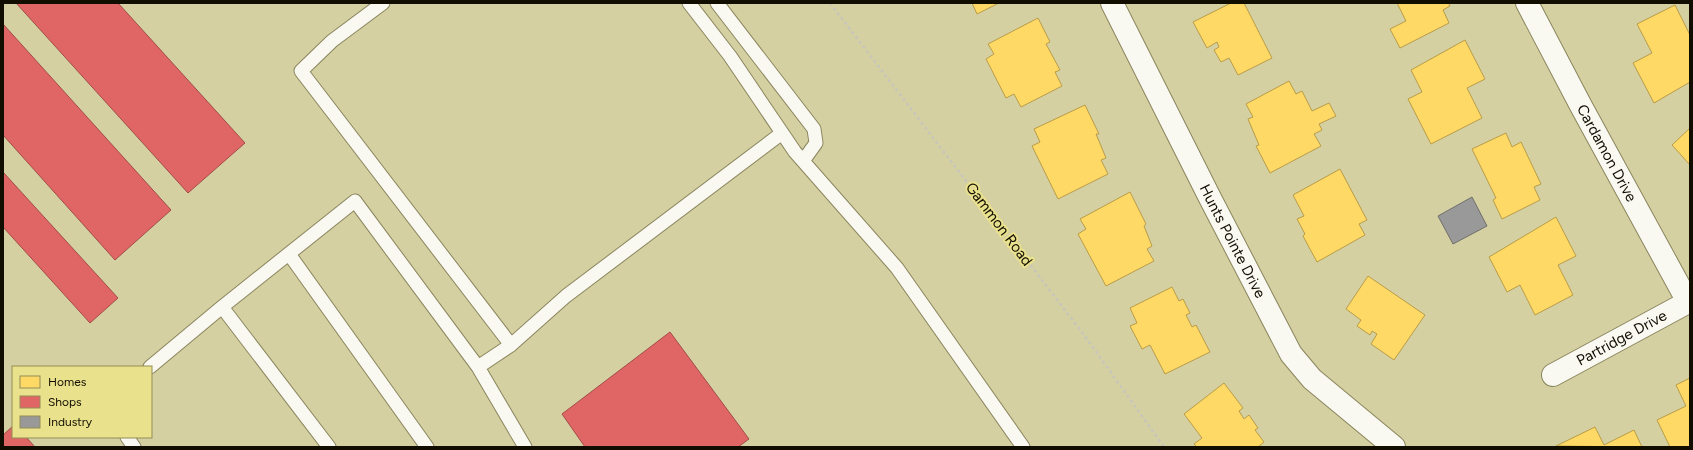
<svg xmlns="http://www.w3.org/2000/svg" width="1693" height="450" font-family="Figtree,sans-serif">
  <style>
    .homes { fill: #ffd966; stroke: #b89c47 }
    .shops { fill: #e06666; stroke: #a24c47 }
    .industry { fill: #999; stroke: #706f6b }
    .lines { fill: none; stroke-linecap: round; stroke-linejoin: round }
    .service-casing { stroke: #8a855d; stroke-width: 15 }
    .minor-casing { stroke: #8a855d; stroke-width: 24 }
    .path { stroke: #c8c6b9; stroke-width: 2.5; stroke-dasharray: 3 3; stroke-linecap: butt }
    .service { stroke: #f9f8f1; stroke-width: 13 }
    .minor { stroke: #f9f8f1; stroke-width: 22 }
    .labels { text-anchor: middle; stroke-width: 4; stroke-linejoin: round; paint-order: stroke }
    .street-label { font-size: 15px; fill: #110e00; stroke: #eae18d }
  </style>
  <rect width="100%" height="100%" fill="#d5d0a2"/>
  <path class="homes" d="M972,3H999L977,14Z
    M1231,3H1244L1272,58L1238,75L1229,58L1221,62L1214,50L1219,47L1217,42L1207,48L1193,22Z
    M1397,3H1448L1450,6L1443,10L1449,23L1400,48L1390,29L1406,21Z
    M1675,5L1690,35V82L1654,103L1633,63L1652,53L1637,24Z
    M1038,18L1050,42L1046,44L1060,70L1055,72L1062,86L1021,107L1014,94L1006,98L986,59L994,54L988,44Z
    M1465,40L1485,79L1467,88L1482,118L1431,144L1408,99L1422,92L1411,70Z
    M1289,81L1296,94L1302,91L1312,111L1329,103L1336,116L1319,124L1322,130L1314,134L1321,146L1270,173L1256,146L1259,145L1248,119L1253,117L1246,104Z
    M1085,105L1099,134H1096L1106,158L1101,160L1108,174L1058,199L1032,146L1040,142L1034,129Z
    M1690,128V165L1672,145Z
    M1506,133L1512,147L1521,142L1541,184L1534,187L1540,200L1502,219L1493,200L1496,198L1472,149Z
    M1340,169L1367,220L1359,224L1365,235L1317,262L1303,236L1305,234L1297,219L1304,216L1293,195Z
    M1130,192L1146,224L1144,226L1152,246L1147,249L1154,261L1106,286L1078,234L1086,229L1080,219Z
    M1556,217L1576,256L1558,265L1573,295L1535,315L1520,285L1507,292L1489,257Z
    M1368,276L1425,315L1394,360L1371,344L1377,334L1372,331L1370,335L1357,326L1361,320L1346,309Z
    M1172,287L1179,301L1183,299L1190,313L1186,315L1192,327L1196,325L1210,352L1165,374L1150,345L1142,349L1130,326L1137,323L1130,308Z
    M1690,378V447H1670L1657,420L1686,406L1676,385Z
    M1224,383L1243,408L1239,411L1244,419L1249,415L1258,428L1255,430L1264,442L1258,447H1197L1194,444L1202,438L1184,414Z
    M1595,427L1604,445L1634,430L1642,447L1556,446Z"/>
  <path class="shops" d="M16,3H118L245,143L188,193Z
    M3,24L171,210L115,260L3,135Z
    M3,172L118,298L90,323L3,227Z
    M670,332L749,439L738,447H585L562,414Z
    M13,426V437H26L35,447H3V435Z"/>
  <path class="industry" d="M1472,197L1487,226L1453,244L1438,216Z"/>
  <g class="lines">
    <g class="service-casing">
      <path id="service" d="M383,3L332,41L301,71L511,345L478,367
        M689,3L730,56L795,152L897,268L1023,447
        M717,3L814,129L816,143L803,161
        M289,254L427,447
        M222,307L355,201L478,367L525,447
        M511,345L566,296L782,133
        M150,367L222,307L329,447
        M127,437L134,447"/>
    </g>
    <g class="minor-casing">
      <g id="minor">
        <path id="s1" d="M1112,3L1210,198L1291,354L1312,379L1394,447"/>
        <path id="s2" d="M1527,3L1581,106L1688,302"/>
        <path id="s3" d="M1553,375L1690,301"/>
      </g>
    </g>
    <path class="path" d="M830,3L1087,339L1164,447"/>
    <use href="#service" class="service"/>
    <use href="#minor" class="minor"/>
  </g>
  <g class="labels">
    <g class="street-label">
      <text dy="5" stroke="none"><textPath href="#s2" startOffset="170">Cardamon Drive</textPath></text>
      <text transform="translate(999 224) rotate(53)" y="5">Gammon Road</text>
      <text dy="5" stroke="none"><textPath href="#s1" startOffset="267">Hunts Pointe Drive</textPath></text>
      <text dy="5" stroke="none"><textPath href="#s3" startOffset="78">Partridge Drive</textPath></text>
    </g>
  </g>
  <rect width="1693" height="450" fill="none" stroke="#110e00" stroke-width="8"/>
  <rect x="12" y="366" width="140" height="72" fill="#eae18d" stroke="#938d55"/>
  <rect x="20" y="376" width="20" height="12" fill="#ffd966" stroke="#938d55"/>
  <text x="48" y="386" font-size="12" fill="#110e00">Homes</text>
  <rect x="20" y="396" width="20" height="12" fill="#e06666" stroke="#938d55"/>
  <text x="48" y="406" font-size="12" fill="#110e00">Shops</text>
  <rect x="20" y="416" width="20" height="12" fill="#999999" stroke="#938d55"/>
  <text x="48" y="426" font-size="12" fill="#110e00">Industry</text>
</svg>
